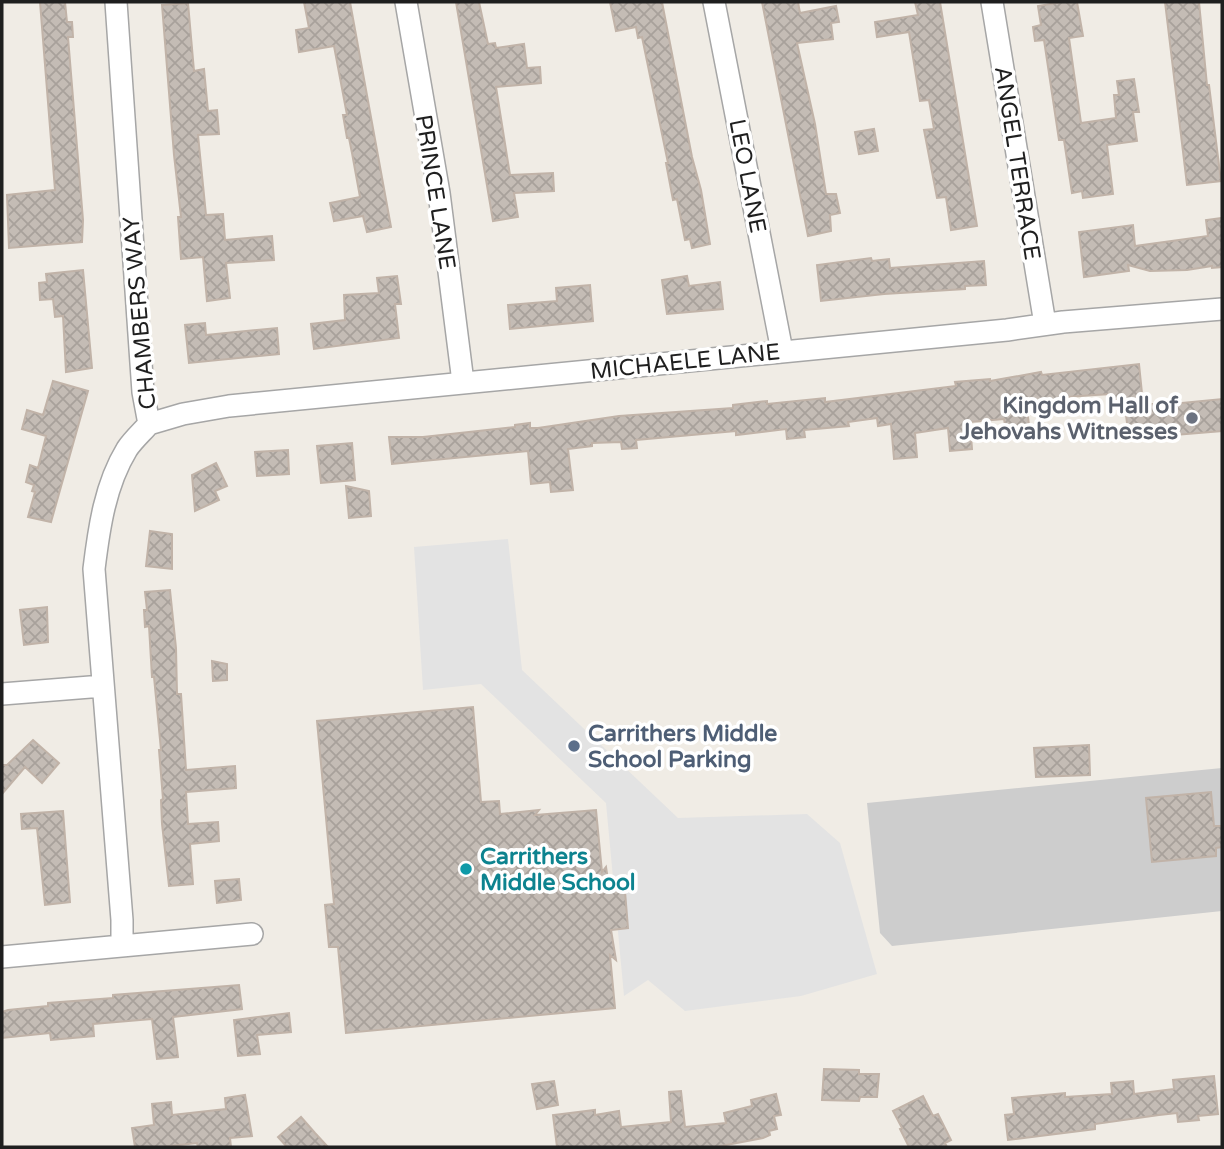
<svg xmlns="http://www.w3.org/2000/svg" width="1224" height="1149" font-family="'Varela Round',sans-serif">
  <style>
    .religious { fill: #cdcdcd }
    .parking { fill: #e3e3e3 }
    .building { fill: url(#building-cross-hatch); stroke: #c1b3a8; stroke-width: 2 }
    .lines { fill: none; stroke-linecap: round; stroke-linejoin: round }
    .minor-casing { stroke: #a6a6a6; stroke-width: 24 }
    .minor { stroke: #fff; stroke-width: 21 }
    .worship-dot { fill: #6b7280; stroke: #fff; stroke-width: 2.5 }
    .service-dot { fill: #5c6f8a; stroke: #fff; stroke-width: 2.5 }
    .culture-dot { fill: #0f9aa8; stroke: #fff; stroke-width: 2.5 }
    .labels { text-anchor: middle; stroke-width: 7; stroke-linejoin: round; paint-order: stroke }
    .street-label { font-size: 23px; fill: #1f1f1f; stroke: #fff }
    .worship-label { font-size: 23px; font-weight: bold; fill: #5b616d; stroke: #fff; text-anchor: end }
    .service-label { font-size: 23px; font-weight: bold; fill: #4e5e75; stroke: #fff; text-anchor: start }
    .culture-label { font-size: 23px; font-weight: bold; fill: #0d838f; stroke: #fff; text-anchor: start }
  </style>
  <defs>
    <pattern id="building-cross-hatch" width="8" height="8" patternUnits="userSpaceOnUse" patternTransform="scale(1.75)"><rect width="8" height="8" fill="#c4bcb5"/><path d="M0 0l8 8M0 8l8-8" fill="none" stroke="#a8a19b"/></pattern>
  </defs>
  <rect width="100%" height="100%" fill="#f0ece5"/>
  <path class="religious" d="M1222,768V911L892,946L880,933L867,803Z"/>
  <path class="parking" d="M508,539L522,670L678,818L807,814L840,843L877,974L801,996L685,1011L648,980L624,996L606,803L481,684L423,690L414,547Z"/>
  <path class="building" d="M40,2H65L67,22H72L73,37H68L83,220L82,242L9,248L7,195L55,190Z
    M304,2H350L391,227L367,232L363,216L334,221L330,203L360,197L352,153L349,138H347L343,115H347L334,46L299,52L296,30L309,28Z
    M456,2H479L488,44L495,43L496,48L524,44L527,68L540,67L541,83L496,87L510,175L553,173L554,191L514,193L518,217L493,221Z
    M610,2H662L692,157L701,190L710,244L692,248L690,239L685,240L677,199L673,200L666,163H668L642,37L638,38L636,27L616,31Z
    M762,2H798L800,13L836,6L839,22L831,23L833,39L797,43L815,124L826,194H836L840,213L830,215L831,231L808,236Z
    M915,2H940L977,226L951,230L946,197L937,198L924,130L934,129L929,100L920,101L909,32L877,37L875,22L918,15Z
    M1062,2H1077L1083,36L1069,38L1081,123L1116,118L1114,95H1119L1117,81L1134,79L1139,112H1133L1137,141L1107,145L1113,194L1083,198L1082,191L1072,193L1064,140H1059L1044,40L1035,41L1033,27L1041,25L1038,6Z
    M1165,2H1199L1207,85H1209L1221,181L1187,185Z
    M188,3L194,71L204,69L208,111L217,110L219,134L198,135L206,215L223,214L225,240L272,236L274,260L226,263L230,298L207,301L203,257L181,259L178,217H181L174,155L162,5Z
    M874,129L878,151L859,154L855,132Z
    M1222,218V267L1212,268V266L1187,270L1150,271L1128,265L1129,271L1084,277L1079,232L1133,225L1135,246L1208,236L1206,220Z
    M871,258L872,261L889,259L890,268L984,261L986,285L965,286V289L884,294L821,301L817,265Z
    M83,270L92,368L66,372L63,316L55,317L53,299L40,300L39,283L47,282L46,274Z
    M397,276L401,304H395L399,338L314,349L311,324L345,320L344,295L379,293L377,278Z
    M687,276L689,286L720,282L723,309L667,314L662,280Z
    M590,285L593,321L510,329L508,305L557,301L556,288Z
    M205,323L206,335L277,328L279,354L189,363L185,325Z
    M1139,364L1143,403L1161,405L1222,399V431L1163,436L1162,427L1128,431L1124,399L1113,401L1112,394L1095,395L1067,397V405L1027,409L1030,433L1007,436L1004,419L970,422L972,449L950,451L948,428L915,433L917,457L894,459L891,424L878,426L877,418L848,422L849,426L804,430L805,437L787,439L786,429L736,435V431L636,440L637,448L622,449L621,442L592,443V446L568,449L573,490L551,492L550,482L531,484L528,451L392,464L389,437H423L515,427V425L530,423V428H538L619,416L733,408V405L767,401V404L825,398V402L956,386L955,382L990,379V381L1041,372L1042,375Z
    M53,381L88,391L51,522L28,517L35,492L32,491L34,485L26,482L30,465L38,468L46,436L22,429L27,410L43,415Z
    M352,443L355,480L321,483L317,446Z
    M288,450L289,474L257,476L255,452Z
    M216,463L227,486L215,491L219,500L195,511L192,475Z
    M346,486L369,491L371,516L349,518Z
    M150,531L172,534V569L146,566Z
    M170,590L176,648L177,694H181L186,770L235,766L236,788L186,792L188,824L218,822L219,841L190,844L193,884L169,886L162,824L161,800L163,799L159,750H161L154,677H152L149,626L145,627L144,610H147L145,592Z
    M47,607L48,642L24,645L20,610Z
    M212,661L227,664V680L213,681Z
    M473,707L481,802L499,801L500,814L539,810L535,815L596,810L602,872L606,867L608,880L624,879L628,928L611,930L616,960L610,955L615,1008L346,1033L338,947H329L325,905L334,904L317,721Z
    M33,740L59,763L42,783L25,767L2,794V765H7Z
    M1089,745L1090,775L1036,777L1034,748Z
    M1211,792L1214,826H1222V847L1216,848V856L1152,862L1146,798Z
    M63,811L70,902L45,905L37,828L22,829L21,814Z
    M239,879L241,900L217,903L215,881Z
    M239,985L242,1009L173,1017L178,1057L157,1059L152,1019L93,1024L94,1036L51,1040L50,1033L2,1038V1012L8,1010L48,1006V1003L113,998V995Z
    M289,1013L291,1032L257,1035L260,1054L238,1056L234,1020Z
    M824,1069L859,1070V1074H879L877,1097H860L859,1101L822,1100Z
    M1214,1076L1218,1114L1198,1116L1199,1120L1178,1122L1177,1113L1159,1115L1095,1124V1129L1008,1140L1005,1115L1014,1114L1012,1098L1065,1093V1097L1112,1094L1111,1083L1133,1081L1134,1094L1174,1089L1173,1080Z
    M554,1081L558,1105L537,1109L532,1084Z
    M681,1091L685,1127L726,1123L724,1113L752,1106L751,1100L776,1094L781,1115L774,1116L777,1129L769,1131L770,1135L763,1138L716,1147H557L553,1115L595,1110V1115L619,1111L621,1127L671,1122L669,1092Z
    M245,1095L252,1136L230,1138L231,1147H198L197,1143L162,1147H135L132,1128L154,1125L152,1104L171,1102L172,1115L226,1109L225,1098Z
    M923,1096L933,1116L938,1114L951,1140L945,1143L947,1147H909L900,1129L902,1128L893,1111Z
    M301,1117L315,1133L328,1147H287L278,1137Z"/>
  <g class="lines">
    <g class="minor-casing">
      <path id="minor" d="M116,2L143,392L149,424C142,432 133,440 127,449C105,485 99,528 94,569L122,920V946
        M406,2L439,193L463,382
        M714,2L782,351
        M992,2L1045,324
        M149,424L183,414L229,406L1007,330L1063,322L1222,309
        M2,694L103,686
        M2,957L252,934"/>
    </g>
    <use href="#minor" class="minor"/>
  </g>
  <circle class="worship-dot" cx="1192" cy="418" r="7"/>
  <circle class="service-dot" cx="574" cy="746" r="7"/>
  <circle class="culture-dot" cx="466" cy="869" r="7"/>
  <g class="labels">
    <g class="street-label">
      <text transform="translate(1018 163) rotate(81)" y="8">ANGEL TERRACE</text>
      <text transform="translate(748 176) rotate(79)" y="8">LEO LANE</text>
      <text transform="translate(436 192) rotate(81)" y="8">PRINCE LANE</text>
      <text transform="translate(139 313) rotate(-95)" y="8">CHAMBERS WAY</text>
      <text transform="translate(685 361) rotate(-6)" y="8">MICHAELE LANE</text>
    </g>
    <g class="worship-label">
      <text x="1178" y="413">Kingdom Hall of<tspan x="1178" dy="26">Jehovahs Witnesses</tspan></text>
    </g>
    <g class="service-label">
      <text x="588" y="741">Carrithers Middle<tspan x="588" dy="26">School Parking</tspan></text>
    </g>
    <g class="culture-label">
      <text x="480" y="864">Carrithers<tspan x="480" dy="26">Middle School</tspan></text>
    </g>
  </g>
  <rect width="1224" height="1149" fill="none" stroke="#1f1f1f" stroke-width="7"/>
</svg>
